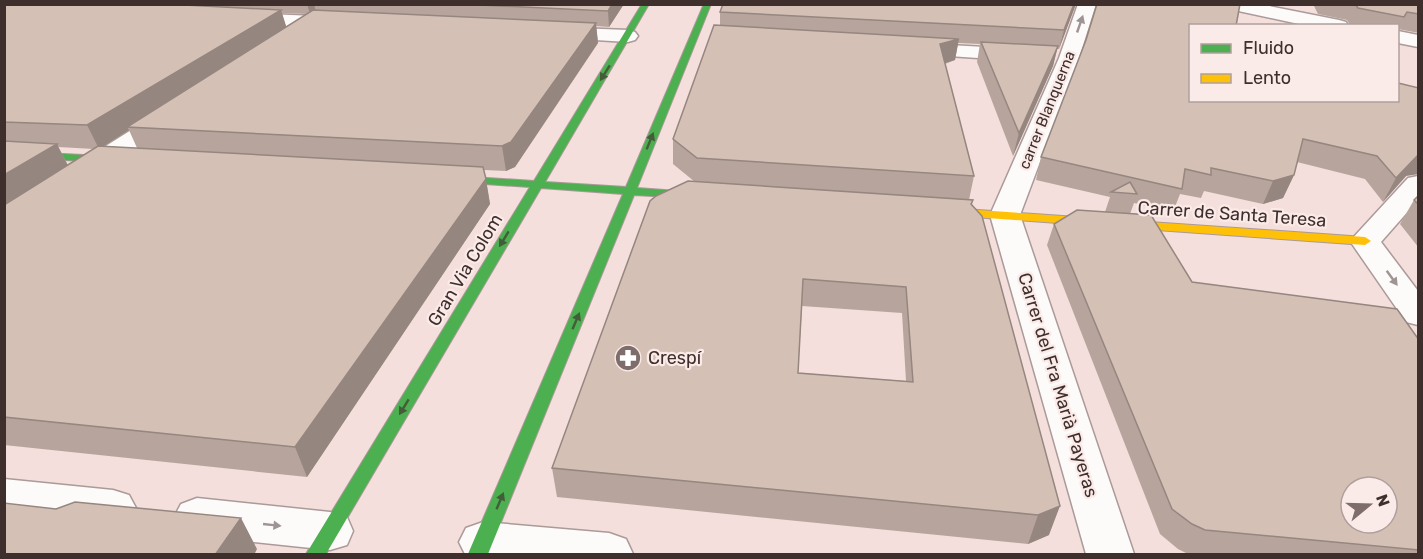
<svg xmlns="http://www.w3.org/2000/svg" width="1423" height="559" font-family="Rubik,sans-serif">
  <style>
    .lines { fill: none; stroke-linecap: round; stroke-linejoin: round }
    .street-casing { stroke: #aa9a98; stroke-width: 3 }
    .fast-casing { stroke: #aa9a98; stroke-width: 2 }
    .slow-casing { stroke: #aa9a98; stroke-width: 2 }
    .street { fill: #fdfafa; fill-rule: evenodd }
    .fast { fill: #4caf50; fill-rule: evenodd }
    .slow { fill: #ffc107; fill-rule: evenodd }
    .wall { fill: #b7a59d; fill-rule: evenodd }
    .shaded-wall { fill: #95867f }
    .building { fill: #d5c0b6; stroke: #95867f; stroke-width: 1.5; fill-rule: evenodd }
    .oneway { fill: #9e9494 }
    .oneway2 { fill: #435c39 }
    .labels { text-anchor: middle; stroke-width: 4.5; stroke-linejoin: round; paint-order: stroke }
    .far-street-label { font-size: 15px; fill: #3e2f2d; stroke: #fbebe8 }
    .street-label { font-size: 18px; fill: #3e2f2d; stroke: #fbebe8 }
    .poi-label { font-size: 18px; fill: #3e2f2d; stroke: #fbebe8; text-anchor: start }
  </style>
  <rect width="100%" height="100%" fill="#f4dfdc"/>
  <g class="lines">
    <g class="street-casing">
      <path id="street" d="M1078,4H1096L1079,58L1020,215L1134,554H1086L990,215L1059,58Z
        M1220,4H1259L1339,20L1346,22L1348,26H1308L1229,9Z
        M240,13L341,17L348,19L350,23L348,27L341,29L233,23L231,19L233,15Z
        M552,27L628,30L635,32L638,36L635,40L628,42L545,37L542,33L545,29Z
        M1398,31L1418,35V47L1398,43Z
        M912,43L1022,49L1029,51L1032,55L1029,59L1022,61L905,53L902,49L905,45Z
        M171,108L179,110L183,115L179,120L94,178L84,180L74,178L70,172L74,166L163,110Z
        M1418,176V200L1381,242L1418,291V325L1406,322L1350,241L1408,178Z
        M4,479L113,490L129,495L136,508L129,521L113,526L4,515Z
        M197,498L330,512L347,517L353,531L347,545L330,550L197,536L181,530L174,517L181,504Z
        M483,522L609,533L626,539L633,554H465L459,542L466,528Z"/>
    </g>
    <g class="fast-casing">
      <path id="fast" d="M642,4H649L545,182L626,187L704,4H711L637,188L706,193L712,196L706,199L634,195L488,554H468L623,194L541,188L326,554H306L530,187L441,181L435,178L441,175L534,181Z
        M4,151L123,157L128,160L123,163L4,157Z"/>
    </g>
    <g class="slow-casing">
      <path id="slow" d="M935,207L1365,237L1371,241L1365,245L931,214L929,211Z"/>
    </g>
    <use href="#street" class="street"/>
    <use href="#fast" class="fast"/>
    <use href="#slow" class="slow"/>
  </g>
  <path class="wall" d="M4,4H624L609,27L596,26L598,43L515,167L506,171L484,170L490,204L307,477L4,445ZM282,13L308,14L286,27ZM129,130L137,148L103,146ZM58,147L94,149L68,165Z
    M1076,4L1059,49H1057L1053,66L1013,156L977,62L980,44L958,43L955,60L945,64L974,176L969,200H973L972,205L1049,535L1028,544L557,497L552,468L695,182L673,164V139L720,26V12ZM802,306L902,313L906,381L798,373Z
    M1313,4H1419V33L1398,29V31V26L1350,25L1347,20L1318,14Z
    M1086,40L1191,100H1398L1406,176L1383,202L1365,179L1297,162L1294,175L1283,198L1263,204L1204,191L1201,198L1180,194L1173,212L1134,203L1130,214L1105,212L1110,197L1036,180L1041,157Z
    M1419,195V248L1400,224L1414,200Z
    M1054,224L1192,282L1419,340V555H1190L1178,549L1160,534L1047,245Z"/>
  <path class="shaded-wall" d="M307,4H314L316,12L310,14Z
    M612,4H624L609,27L608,11Z
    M1074,4H1076L1059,49L1064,30Z
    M281,10L287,29L127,127L129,130L99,149L87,125Z
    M596,23L598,43L515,167L506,171L502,146Z
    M959,39L955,60L936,66L940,44Z
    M1058,46L1053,66L1013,156L1019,133Z
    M57,144L69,168L4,209V175Z
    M1419,154V174L1406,176L1383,202L1396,178Z
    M1294,175L1283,198L1263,204L1273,181Z
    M486,179L490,204L307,477L295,447Z
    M1060,506L1049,535L1028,544L1038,515Z
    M241,518L257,549L254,555H215Z"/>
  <path class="building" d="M4,4H165L281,10L87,125L4,122Z
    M458,4H612L608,11Z
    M723,4H1074L1064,30L720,12Z
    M1097,4H1240L1236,26H1191V100H1398V83L1419,88V154L1396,178L1377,156L1303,139L1294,175L1273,181L1211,168V175L1185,169L1182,189L1041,157L1086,40Z
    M1355,4H1419V14L1407,12L1404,17L1358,8Z
    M313,10L596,23L511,142L502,146L127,127Z
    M714,25L959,39L940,44L974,176L697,158L673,139Z
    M981,42L1058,46L1019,133Z
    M4,141L57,144L4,175Z
    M98,146L483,167L486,179L295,447L4,417V205Z
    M688,181L973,200L971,204L982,216L1060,506L1038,515L552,468L650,201L656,196ZM803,279L906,287L913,382L798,373Z
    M1130,182L1137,194L1111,192Z
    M1419,195V205L1414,200Z
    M1077,210L1151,215L1192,282L1397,309L1419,340V550L1205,530L1192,524L1172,509L1054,224ZM1351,487H1387V523H1351Z
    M75,502L241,518L215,555H4V503L56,509Z"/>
  <defs><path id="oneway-solid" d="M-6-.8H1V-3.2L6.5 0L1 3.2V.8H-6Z" transform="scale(1.5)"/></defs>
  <g class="oneway">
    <use href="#oneway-solid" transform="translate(1080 24) rotate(-71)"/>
    <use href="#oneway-solid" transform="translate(1392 278) rotate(54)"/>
    <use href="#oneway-solid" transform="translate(272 525) rotate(6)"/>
  </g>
  <g class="oneway2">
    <use href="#oneway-solid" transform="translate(605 73) rotate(122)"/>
    <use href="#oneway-solid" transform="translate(650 141) rotate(-68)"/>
    <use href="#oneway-solid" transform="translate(504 239) rotate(121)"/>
    <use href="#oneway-solid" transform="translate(576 321) rotate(-67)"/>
    <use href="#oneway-solid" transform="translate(404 407) rotate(121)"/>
    <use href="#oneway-solid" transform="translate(500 501) rotate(-67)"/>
  </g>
  <defs>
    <g id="pharmacy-disc" transform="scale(1.35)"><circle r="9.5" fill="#7e6d6a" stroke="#fbebe8"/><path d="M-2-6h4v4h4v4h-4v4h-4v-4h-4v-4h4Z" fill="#fff"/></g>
  </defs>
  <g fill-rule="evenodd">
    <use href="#pharmacy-disc" x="628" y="358"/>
  </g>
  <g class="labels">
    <g class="far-street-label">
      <text transform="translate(1047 110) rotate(-68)" y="5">carrer Blanquerna</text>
    </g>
    <g class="street-label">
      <text transform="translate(1232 214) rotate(4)" y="6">Carrer de Santa Teresa</text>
      <text transform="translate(465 270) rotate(-59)" y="6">Gran Via Colom</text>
      <text transform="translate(1058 385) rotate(73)" y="6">Carrer del Fra Marià Payeras</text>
    </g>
    <g class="poi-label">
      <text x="648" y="364">Crespí</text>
    </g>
  </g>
  <rect width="1423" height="559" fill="none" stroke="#3e2f2d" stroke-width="12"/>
  <rect x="1189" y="24" width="210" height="78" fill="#fbebe8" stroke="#afa09d" stroke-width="1.5"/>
  <rect x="1201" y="44" width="30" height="9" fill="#4caf50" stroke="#afa09d" stroke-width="1.5"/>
  <text x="1243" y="54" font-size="18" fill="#3e2f2d">Fluido</text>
  <rect x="1201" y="74" width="30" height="9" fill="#ffc107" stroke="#afa09d" stroke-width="1.5"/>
  <text x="1243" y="84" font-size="18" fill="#3e2f2d">Lento</text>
  <g transform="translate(1369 505) rotate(71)"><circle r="28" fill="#fbebe8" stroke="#afa09d" stroke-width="1.5"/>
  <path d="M0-4.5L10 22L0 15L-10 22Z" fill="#7e6d6a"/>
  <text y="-9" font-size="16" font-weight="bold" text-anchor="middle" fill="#3e2f2d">N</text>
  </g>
</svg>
